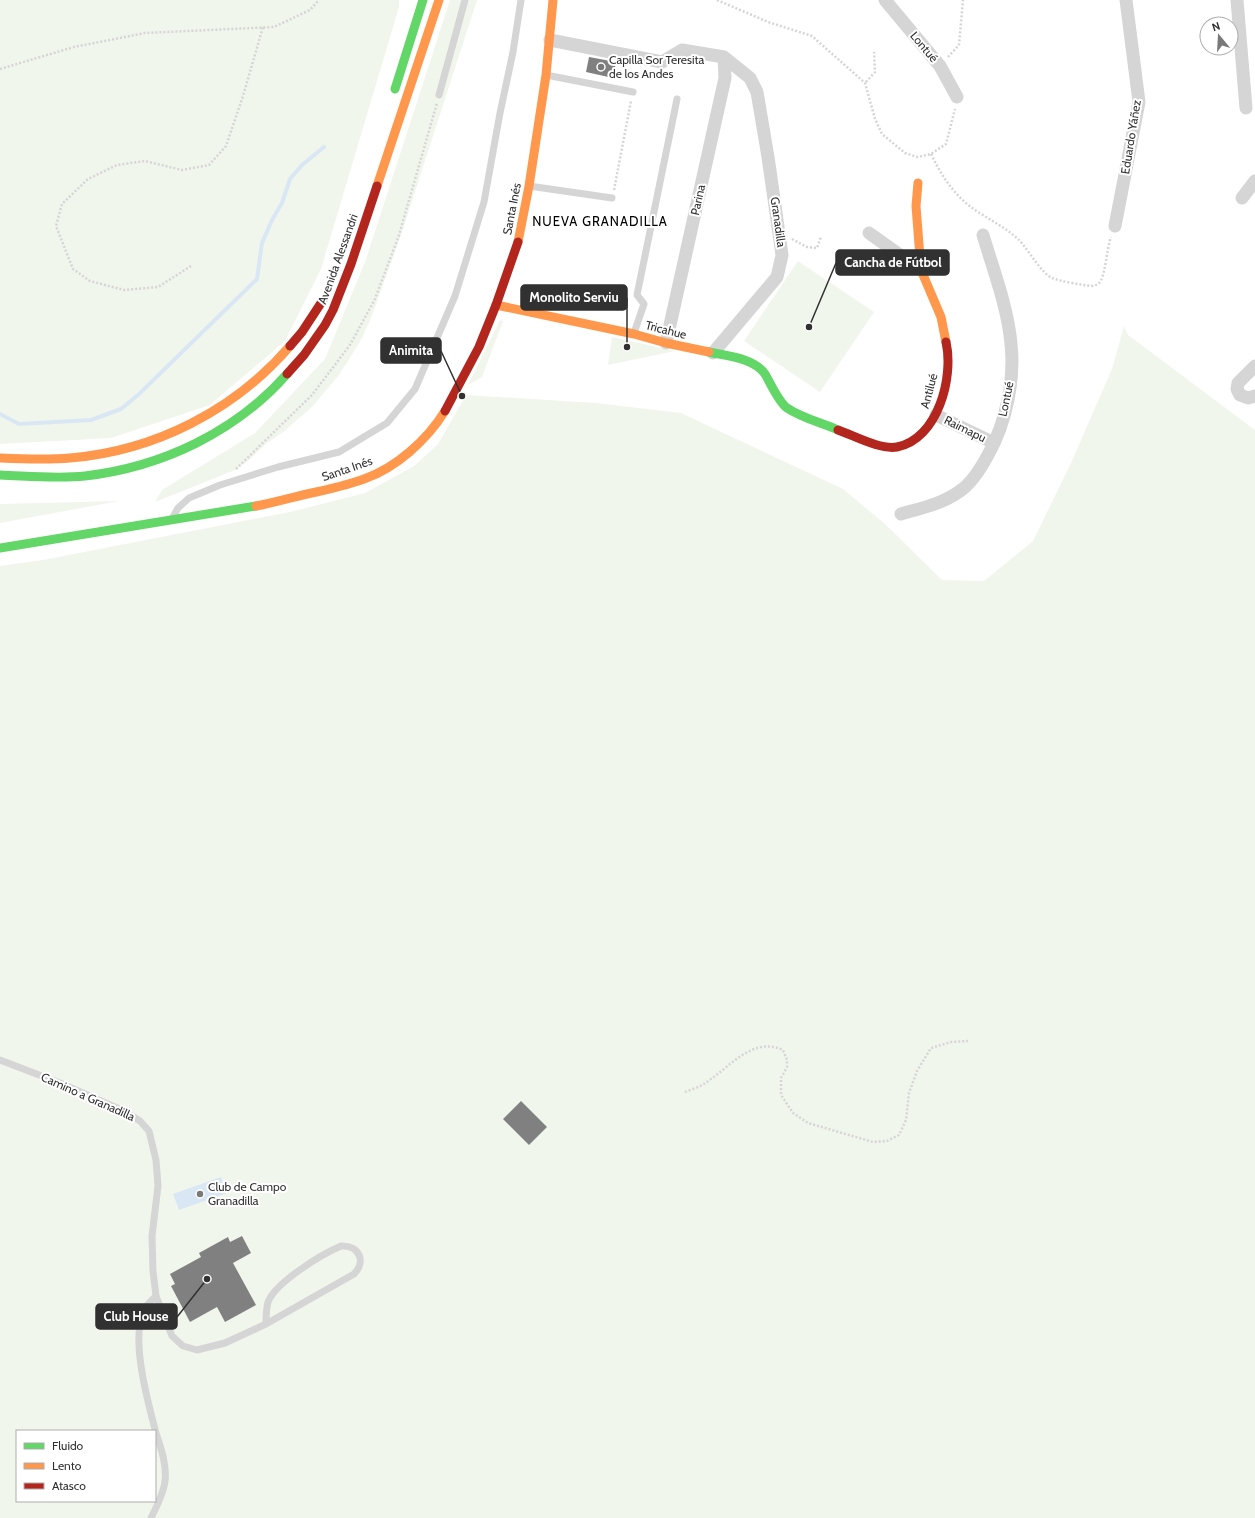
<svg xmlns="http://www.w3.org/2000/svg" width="1255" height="1518" font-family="Cabin,sans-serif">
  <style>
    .green { fill: #f1f6ed; fill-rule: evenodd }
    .water { fill: #d9e6f4 }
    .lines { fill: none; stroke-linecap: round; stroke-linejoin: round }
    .stream { stroke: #d9e6f4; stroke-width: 4 }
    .building { fill: #808080 }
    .path { stroke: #d5d5d5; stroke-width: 2.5; stroke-dasharray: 2 2; stroke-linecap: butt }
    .lane { stroke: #d5d5d5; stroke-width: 7 }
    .street { stroke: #d5d5d5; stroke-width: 13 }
    .fast { stroke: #63d668; stroke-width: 9 }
    .slow { stroke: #ff974d; stroke-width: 9 }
    .jam { stroke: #b3261e; stroke-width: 9 }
    .poi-dot { fill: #797979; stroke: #fff; stroke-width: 1.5 }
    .labels { text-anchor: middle; stroke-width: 4; stroke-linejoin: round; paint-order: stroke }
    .street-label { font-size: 12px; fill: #313131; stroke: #fff }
    .poi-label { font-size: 12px; fill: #313131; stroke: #fff; text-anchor: start }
    .neighbourhood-label { font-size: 13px; letter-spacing: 1px; fill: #000; stroke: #fff }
    .leader { fill: none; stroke: #313131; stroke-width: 1.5 }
    .callout-dot { fill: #313131; stroke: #fff; stroke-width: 1.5 }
    .callout { fill: #313131; stroke: #313131; stroke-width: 1.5 }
    .callout-label { font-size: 13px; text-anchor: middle; font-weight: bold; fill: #fff }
  </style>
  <rect width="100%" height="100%" fill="#fff"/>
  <path class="green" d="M0,0H399V7L321,269L285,341L210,405L111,438L0,444Z
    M450,0H477L401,235L371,318L362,338L350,358L338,376L313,406L283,432L267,443L248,461L235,470L155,502L162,490L255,433L325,359L365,262Z
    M798,261L874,312L820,392L744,341Z
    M500,320L503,321L482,377L468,385Z
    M1124,326L1128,335L1255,430V1518H0V566L43,560L290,512L365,493L414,466L438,444L466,395L596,403L681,413L843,489L885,524L942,580L984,581L1033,541L1071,463L1112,369ZM17,1431H155V1501H17Z
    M612,337L675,351L608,365Z
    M119,501L0,523V504Z"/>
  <path class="water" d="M221,1177L227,1193L179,1210L173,1194Z"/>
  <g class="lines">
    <path class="stream" d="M0,414L19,424L91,420L121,409L138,395L257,279L262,243L272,220L282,203L290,179L302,165L324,147"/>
  </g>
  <path class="building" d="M589,57L616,62L613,78L586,72Z
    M521,1101L547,1127L529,1145L503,1119Z
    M242,1236L251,1253L233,1263L256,1305L225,1322L217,1307L190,1322L171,1286L175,1284L170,1274L201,1257L199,1253L228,1237L230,1242Z"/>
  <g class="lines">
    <path class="path" d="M717,0L768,22L812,36L865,83L875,119L882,134L905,153L917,157L931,154L946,144L955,109
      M948,57L959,45L963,0
      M0,69L74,47L145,33L274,27L310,10L319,0
      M866,82L875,72L874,52
      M931,154C942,177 956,198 978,212C992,221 1006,228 1018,239C1029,250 1040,272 1052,278C1059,281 1082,285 1091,286C1094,286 1097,285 1099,283C1105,279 1107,247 1111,237
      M614,190L631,101
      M792,239L807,247L817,248L821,237
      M191,266L158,287L124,290L90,281L73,269L56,226L62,204L88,179L117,165L145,161L182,170L209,165L226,146L243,96L263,27
      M236,469L312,395L350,345L375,299L399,235L437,103
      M685,1092C690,1090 697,1088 702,1085C727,1071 751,1035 783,1050L787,1060V1067L781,1078V1095L793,1113L808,1123L873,1142L887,1141L899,1135L906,1120L909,1093L917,1071L931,1048L951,1042L968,1041"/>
    <path class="lane" d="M546,75L633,92
      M439,95L465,0
      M529,186L612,198
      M634,333L644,304L637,295L677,99
      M173,517L178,508L189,498L220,485L278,467L339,452L387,423L415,389L455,296L484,202L500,113L513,52L521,0
      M0,1060L60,1083L124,1111L140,1121L149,1131L156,1160L158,1186L152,1236L153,1271L156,1296L172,1336L183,1346L197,1350L225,1343L266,1324
      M341,1246C360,1245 366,1262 354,1274L266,1324C266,1318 266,1309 268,1302C276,1282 322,1254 341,1246Z
      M151,1518C156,1508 164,1492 165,1481C167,1465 161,1448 156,1433C148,1402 130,1339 144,1310C146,1305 152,1300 156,1296"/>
    <path class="street" d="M885,0L940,66L957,97
      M1237,0L1246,108
      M550,40L662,62L682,50L724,57L750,78L757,92L768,157L782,255L777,277L713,353
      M1242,198L1255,181
      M1115,226L1139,102L1126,0
      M869,233L921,270
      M666,343L725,78L724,57
      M1255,366L1238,383L1237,389L1240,395L1248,398L1255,396
      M936,415L994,443
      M901,514C922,508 942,504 960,491C972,483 981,468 988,455C1006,423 1015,380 1011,344C1008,308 993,269 983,235"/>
    <path class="fast" d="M395,89L423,0
      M709,352C727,356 754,358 765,374C771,384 778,401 787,408C802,418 822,423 838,430
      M0,475C28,476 57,479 85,476C162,467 236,432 287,374
      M0,548L256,506"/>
    <path class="slow" d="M918,183L916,206L921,270L941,317L946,342
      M377,186L439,0
      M518,242L529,186L546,75L553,0
      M496,305L634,334L666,343L709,352
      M0,458C23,459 47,460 70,458C155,451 235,410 290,346
      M256,506C273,503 290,498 307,494C326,490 345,486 364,479C396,468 427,440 445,411"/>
    <path class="jam" d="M290,346L302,332L323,300
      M287,374L304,355L325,325L333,310L351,264L377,186
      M445,411L479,347L496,305L518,242
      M838,430C855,436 880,450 897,447C938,439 954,377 946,342"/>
  </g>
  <g class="poi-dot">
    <circle cx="601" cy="67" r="4"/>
    <circle cx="200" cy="1194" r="4"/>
  </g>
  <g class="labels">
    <g class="street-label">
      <text transform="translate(924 47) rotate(50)" y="4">Lontué</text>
      <text transform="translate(1131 137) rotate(-81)" y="4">Eduardo Yáñez</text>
      <text transform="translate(698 200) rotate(-78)" y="4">Parina</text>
      <text transform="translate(512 209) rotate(-79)" y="4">Santa Inés</text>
      <text transform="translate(778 222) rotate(82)" y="4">Granadilla</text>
      <text transform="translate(338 259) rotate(-70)" y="4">Avenida Alessandri</text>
      <text transform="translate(666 330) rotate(14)" y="4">Tricahue</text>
      <text transform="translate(929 391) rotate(-75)" y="4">Antilué</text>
      <text transform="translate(1006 399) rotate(-78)" y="4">Lontué</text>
      <text transform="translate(965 429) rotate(26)" y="4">Raimapu</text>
      <text transform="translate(347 469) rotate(-19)" y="4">Santa Inés</text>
      <text transform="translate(88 1097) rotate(24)" y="4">Camino a Granadilla</text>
    </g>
    <g class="poi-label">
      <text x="609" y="64">Capilla Sor Teresita<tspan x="609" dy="14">de los Andes</tspan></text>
      <text x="208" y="1191">Club de Campo<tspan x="208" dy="14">Granadilla</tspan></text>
    </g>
    <g class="neighbourhood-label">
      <text x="600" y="226">NUEVA GRANADILLA</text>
    </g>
  </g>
  <path class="leader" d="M809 327L836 263M627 347L627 298M462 396L441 351M207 1279L177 1317"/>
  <g class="callout-dot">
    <circle cx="809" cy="327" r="4"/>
    <circle cx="627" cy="347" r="4"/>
    <circle cx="462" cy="396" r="4"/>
    <circle cx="207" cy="1279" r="4"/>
  </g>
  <g class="callout">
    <rect x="836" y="250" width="113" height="25" rx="4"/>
    <rect x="521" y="285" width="106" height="25" rx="4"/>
    <rect x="381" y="338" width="60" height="25" rx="4"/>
    <rect x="96" y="1304" width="81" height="25" rx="4"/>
  </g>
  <g class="callout-label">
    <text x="893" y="267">Cancha de Fútbol</text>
    <text x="574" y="302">Monolito Serviu</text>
    <text x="411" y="355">Animita</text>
    <text x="136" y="1321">Club House</text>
  </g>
  <rect x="16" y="1430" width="140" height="72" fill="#ffffff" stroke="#adadad"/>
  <rect x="24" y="1443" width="20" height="6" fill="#63d668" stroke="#adadad"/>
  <text x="52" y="1450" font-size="12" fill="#313131">Fluido</text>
  <rect x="24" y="1463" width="20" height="6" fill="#ff974d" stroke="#adadad"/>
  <text x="52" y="1470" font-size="12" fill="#313131">Lento</text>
  <rect x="24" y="1483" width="20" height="6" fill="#b3261e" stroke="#adadad"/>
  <text x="52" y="1490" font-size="12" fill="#313131">Atasco</text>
  <g transform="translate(1219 36) rotate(342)"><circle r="19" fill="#ffffff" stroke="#adadad"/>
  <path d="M0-3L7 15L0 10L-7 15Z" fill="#797979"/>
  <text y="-6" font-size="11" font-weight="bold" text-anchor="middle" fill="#313131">N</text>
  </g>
</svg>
